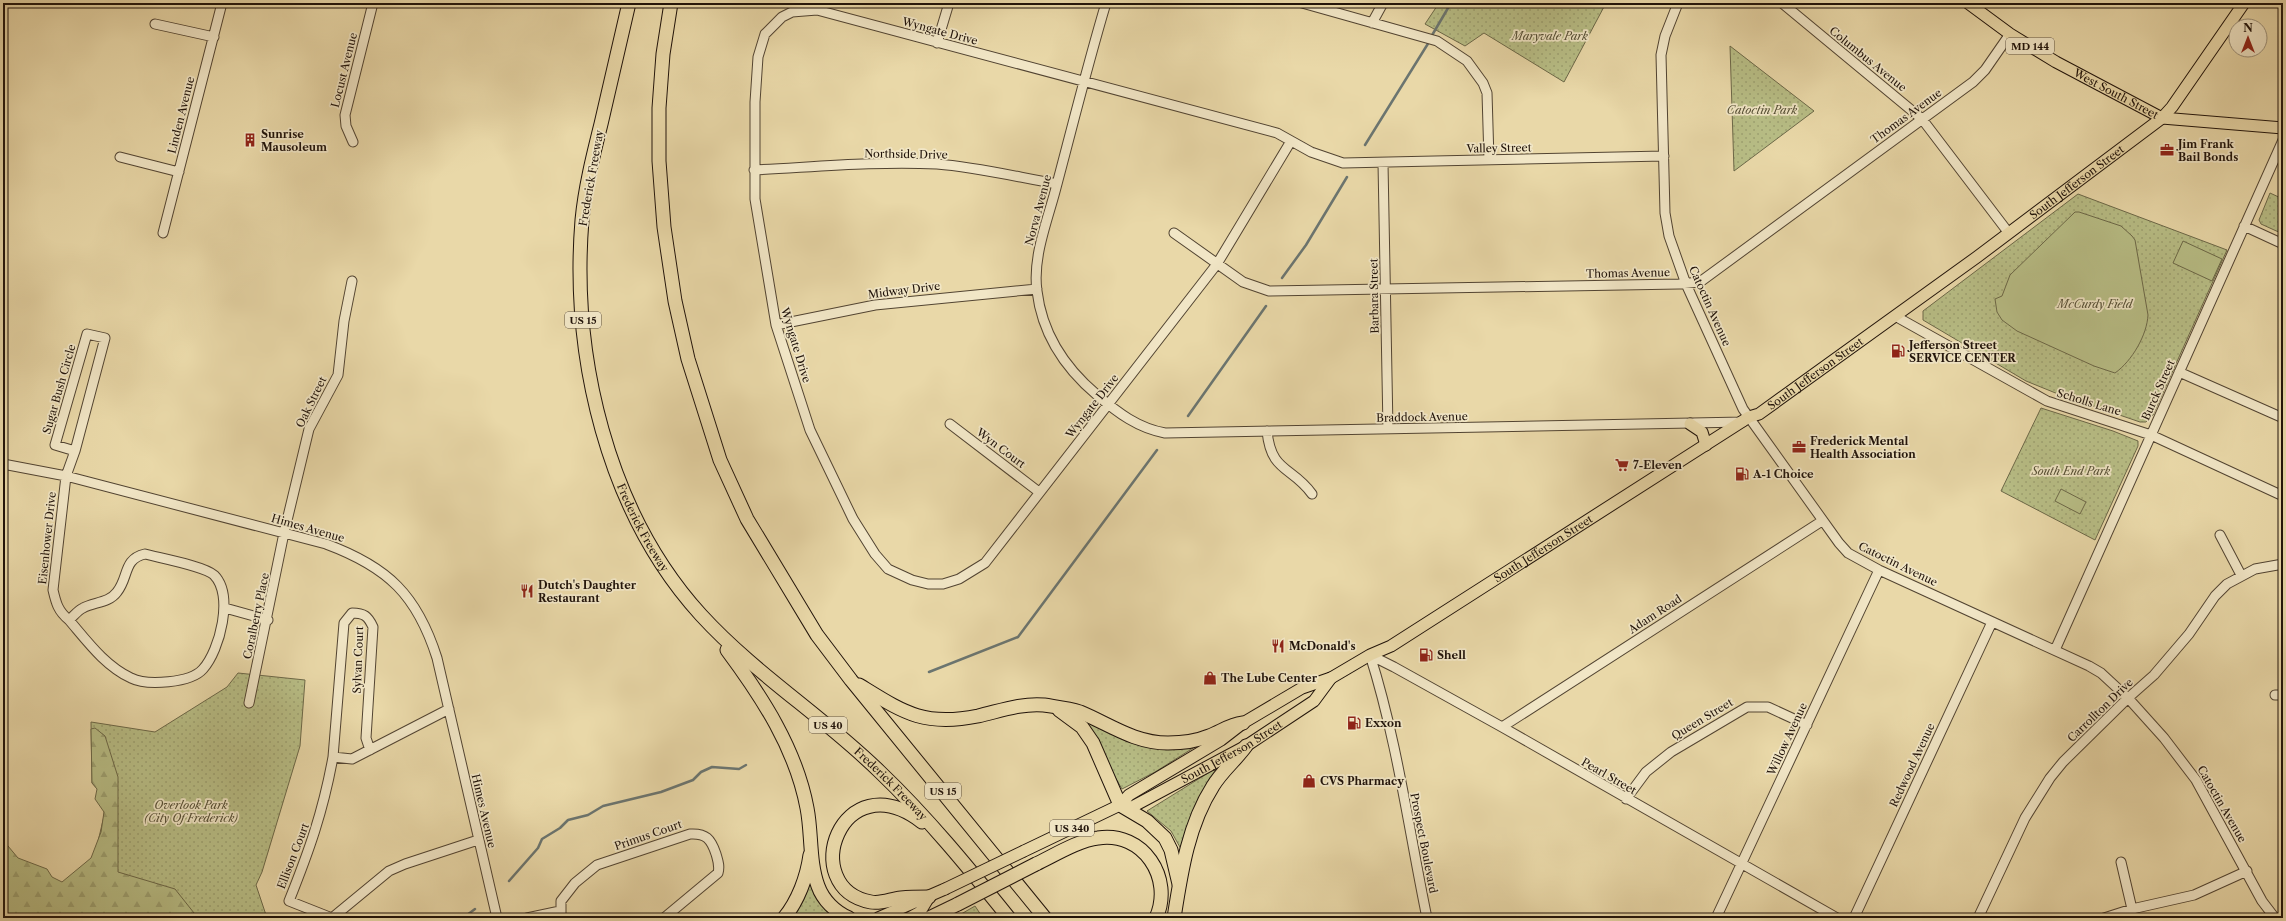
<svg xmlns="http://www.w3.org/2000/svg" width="2286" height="921" font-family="'Libre Caslon Text',serif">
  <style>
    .grass { fill: url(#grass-dots); stroke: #6c6848 }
    .forest { fill: url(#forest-firs); stroke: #6c6848 }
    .garden { fill: #b8be86; stroke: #6c6848 }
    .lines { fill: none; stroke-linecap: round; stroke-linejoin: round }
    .stream { stroke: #6b7570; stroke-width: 2.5 }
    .minor-casing { stroke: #524432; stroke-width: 11 }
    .major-casing { stroke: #20130a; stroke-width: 13 }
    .highway-casing { stroke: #20130a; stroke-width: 15 }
    .minor { stroke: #f1e6c6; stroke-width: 9 }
    .major { stroke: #e9d8a8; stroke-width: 11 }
    .highway { stroke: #e9d8a8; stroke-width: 13 }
    .major-bridge-casing { stroke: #20130a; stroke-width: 13; stroke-linecap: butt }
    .highway-bridge-casing { stroke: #20130a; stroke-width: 15; stroke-linecap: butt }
    .major-bridge { stroke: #e9d8a8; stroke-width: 11 }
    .highway-bridge { stroke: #e9d8a8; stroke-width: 13 }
    .labels { text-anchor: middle; stroke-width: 3.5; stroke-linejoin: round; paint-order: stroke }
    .shield { fill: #f1e6c6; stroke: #5f5242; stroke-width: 1 }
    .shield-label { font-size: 10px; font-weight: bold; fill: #20130a }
    .street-label { font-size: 11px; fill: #20130a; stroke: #f1e6c6 }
    .park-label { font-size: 11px; font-style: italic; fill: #554f35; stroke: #f1e6c6 }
    .poi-label { font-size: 11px; font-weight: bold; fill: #20130a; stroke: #f1e6c6; text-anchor: start }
  </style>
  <defs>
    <pattern id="grass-dots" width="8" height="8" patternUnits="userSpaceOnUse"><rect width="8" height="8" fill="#b8be86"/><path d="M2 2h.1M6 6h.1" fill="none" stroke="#9ea272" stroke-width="1.8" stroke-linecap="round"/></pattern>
    <pattern id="forest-firs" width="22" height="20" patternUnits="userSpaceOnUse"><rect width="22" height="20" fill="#b8be86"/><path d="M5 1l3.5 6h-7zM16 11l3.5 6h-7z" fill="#9ea272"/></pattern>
  </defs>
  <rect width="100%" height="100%" fill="#e9d8a8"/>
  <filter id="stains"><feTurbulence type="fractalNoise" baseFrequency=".005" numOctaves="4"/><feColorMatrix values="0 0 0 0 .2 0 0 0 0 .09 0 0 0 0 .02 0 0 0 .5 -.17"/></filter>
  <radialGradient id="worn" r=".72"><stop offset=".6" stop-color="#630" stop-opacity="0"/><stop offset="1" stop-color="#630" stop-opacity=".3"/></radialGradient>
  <path class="grass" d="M1439,3H1606L1564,82L1484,33L1465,46L1425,24Z
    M1730,46L1814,111L1734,171Z
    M2270,193L2283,199V234L2261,224L2259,220Z
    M2078,194L2227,250L2153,415L2146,422H2140L2058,394L2026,381L1923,320V311Z
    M2041,408L2113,431L2138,441V446L2095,540L2001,491Z
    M238,673L305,680L300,746L262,872L256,885L267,918H147L88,884L104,816L105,797L92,783L91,722L155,732L227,687Z
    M1079,716L1096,724L1198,745L1155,772L1122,789Z
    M1221,765L1181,849L1171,831L1147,811Z
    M808,878L837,918H789Z
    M975,906L983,918H954L956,917Z"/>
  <path class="forest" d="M95,728L105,736L118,777V872L175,889L198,918H3V840L18,858L47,869L52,877L62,882L91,858L101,832L104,812L95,799L97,789L92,783L91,729Z"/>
  <path class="garden" d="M2075,212H2079L2121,226L2132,236L2135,240L2148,315C2147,335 2132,361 2115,373L2094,366L2017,331L2002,320L1997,312L1995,299L2002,296L2010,275Z
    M2183,241L2222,259L2212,281L2173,263Z
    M2061,489L2086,502L2080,514L2055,501Z"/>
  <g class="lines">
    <path class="stream" d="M1431,37L1451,3
      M1365,145L1429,42
      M1282,278L1306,245L1347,177
      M1188,416L1266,306
      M929,672L1018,637L1157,450
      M509,881L538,848L542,839L560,828L568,820L588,815L603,806L661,792L693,780L701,772L712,767L739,769L746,765
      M84,915L95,914L116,918
      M463,918L475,909"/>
    <g class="minor-casing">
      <path id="minor" d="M1106,3C1088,63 1073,124 1057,184C1049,217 1032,256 1037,291C1042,333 1065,368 1097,395C1118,413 1138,428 1165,433L1743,422
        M1302,3L1437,41L1467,61L1483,83L1487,93L1489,160
        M1678,3L1665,36L1661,55L1665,213L1669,236L1686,284L1743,409L1839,543L1848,553L1879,570L2089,666L2101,673L2128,698L2164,738L2196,780L2262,901L2275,918
        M1782,3L1922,119L2008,232
        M1372,23L1383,3
        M155,24L214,37
        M937,43L949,3
        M1291,141L1217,264L985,563L959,579L943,584H928L912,580L888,569L875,554L853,519L810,430L776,325L755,199V102L758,57L765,34L782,17L792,12L817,10L1277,133L1311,152L1343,163L1664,156
        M353,142L346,126L345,115L373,3
        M120,157L179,172
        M1383,163L1388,429
        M754,170C815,167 876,161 937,164C977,167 1017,177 1057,184
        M2244,226L2283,244
        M163,233L222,3
        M1174,233L1243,282L1269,291L1679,284L1700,282L1973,82L1985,70L2010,34
        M1895,316L2047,401L2151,435L2283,496
        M776,325L875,305L1037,289
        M2179,372L2283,418
        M950,424L1039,492
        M1267,431C1271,473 1292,466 1312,494
        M3,464L66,476L326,544C388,567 417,595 437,658L497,918
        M2220,535L2241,575
        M225,608L268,620
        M69,620C87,641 105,666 131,678C147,686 191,683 203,669C220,650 234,595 214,575C204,566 160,558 145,554C123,559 129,577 117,592C109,603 94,602 83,608C78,610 73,617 69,620C58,611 56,603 53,590L66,476L75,451L55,445L87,334L105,338L75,451
        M2055,650L2283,140
        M1370,655L1394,667L1502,727L1837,918
        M1370,655C1397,740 1409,831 1427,918
        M2275,695H2283
        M249,703L284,533L309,429L338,375L344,321L352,281
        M449,709L352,759L333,757C323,812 309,851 289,901L332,918L389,871L405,864L478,840
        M1502,727L1822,521
        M333,757L344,623L352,613C364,613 368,616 373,627L366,738L370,750
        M1626,799L1646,772L1671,752L1747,707H1768L1807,725
        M2121,862L2132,909
        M527,918L560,911
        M561,918V901L575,883L597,865L690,834C706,833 711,839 716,854C718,861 720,866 718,873L664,918
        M1716,918L1879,570
        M1854,918L1992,622
        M1978,918L2025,818L2050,778L2063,762L2128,698L2154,675L2189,634L2215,596L2227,584L2255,569L2283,564
        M2104,918L2132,909L2194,895L2247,871"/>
    </g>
    <g class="major-casing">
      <g id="major">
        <path id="s1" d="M1968,3L2010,34L2056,62L2162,118L2283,128"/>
        <path d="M1690,424L1702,432L1706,445"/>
        <path id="s2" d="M1120,805L1132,807L1246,746L1314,701L1331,678"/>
        <path id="s3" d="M1024,851L1120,805L1129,795L1221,740L1243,723L1302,688L1331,678L1370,655L1391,646L1749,417L1759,414L1977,257L2162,118L2172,107L2244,3"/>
        <path d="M878,918L945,889"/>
        <path d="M909,918L920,912L929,897"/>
      </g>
    </g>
    <g class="highway-casing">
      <g id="highway">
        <path id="s4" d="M629,3C620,43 610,84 601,124C593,156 585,188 582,220C571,356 607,512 701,615C755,674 823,716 880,772C927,817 968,867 1009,918"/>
        <path d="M671,3L663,54L659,108V161L664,227L675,301L688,359L720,460L747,519L817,635L851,680L1045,918"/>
        <path d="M727,650C762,697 796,749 807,808C812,833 809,862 818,886C823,900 835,912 849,918"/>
        <path d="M859,685C903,712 923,727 978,716C1000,711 1021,703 1044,705C1056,707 1068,708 1080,712C1109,724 1134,743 1168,743C1182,743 1197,741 1209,736C1222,731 1229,725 1243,723"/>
        <path d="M1059,710L1082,727L1093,743L1120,805L1147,821L1165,838L1171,850L1179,884"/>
        <path d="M922,822C841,760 796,888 871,902C881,904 891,899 901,898C910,897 919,897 929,897"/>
        <path d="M1036,864C1053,856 1079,840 1098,838C1143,831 1174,878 1156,918"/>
        <path d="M784,918C798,901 807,877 810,855"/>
        <path d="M929,918L958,904"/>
        <path d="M1174,918C1181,873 1188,825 1213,786C1222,771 1236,760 1246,746"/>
      </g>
    </g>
    <use href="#minor" class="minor"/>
    <use href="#major" class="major"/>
    <use href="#highway" class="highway"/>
    <g class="major-bridge-casing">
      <path id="major-bridge" d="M945,889L1024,851"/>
    </g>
    <g class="highway-bridge-casing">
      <path id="highway-bridge" d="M958,904L1036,864"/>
    </g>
    <use href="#major-bridge" class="major-bridge"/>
    <use href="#highway-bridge" class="highway-bridge"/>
  </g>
  <defs>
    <g id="building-bare" transform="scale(1.08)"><path d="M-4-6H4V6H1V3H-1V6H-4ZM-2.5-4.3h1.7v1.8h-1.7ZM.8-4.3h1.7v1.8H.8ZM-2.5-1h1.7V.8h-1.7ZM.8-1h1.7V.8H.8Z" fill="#8f2418" stroke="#f1e6c6" stroke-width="2.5" paint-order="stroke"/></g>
    <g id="office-bare" transform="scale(1.08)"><path d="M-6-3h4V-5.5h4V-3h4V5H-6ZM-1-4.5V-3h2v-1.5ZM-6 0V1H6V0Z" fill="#8f2418" stroke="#f1e6c6" stroke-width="2.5" paint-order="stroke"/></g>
    <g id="fuel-bare" transform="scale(1.08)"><path d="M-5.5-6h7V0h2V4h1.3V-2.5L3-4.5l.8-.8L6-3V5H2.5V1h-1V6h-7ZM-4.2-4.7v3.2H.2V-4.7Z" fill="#8f2418" stroke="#f1e6c6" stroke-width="2.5" paint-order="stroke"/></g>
    <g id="supermarket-bare" transform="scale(1.08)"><path d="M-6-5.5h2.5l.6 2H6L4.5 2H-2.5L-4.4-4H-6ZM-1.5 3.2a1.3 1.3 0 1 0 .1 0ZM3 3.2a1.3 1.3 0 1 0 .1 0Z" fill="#8f2418" stroke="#f1e6c6" stroke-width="2.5" paint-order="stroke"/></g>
    <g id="restaurant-bare" transform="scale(1.08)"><path d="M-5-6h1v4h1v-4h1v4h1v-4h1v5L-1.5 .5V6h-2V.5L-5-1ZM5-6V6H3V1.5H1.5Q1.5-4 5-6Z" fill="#8f2418" stroke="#f1e6c6" stroke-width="2.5" paint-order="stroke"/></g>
    <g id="shop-bare" transform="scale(1.08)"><path d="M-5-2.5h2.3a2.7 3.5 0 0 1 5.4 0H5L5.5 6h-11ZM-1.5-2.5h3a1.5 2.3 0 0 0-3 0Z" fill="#8f2418" stroke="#f1e6c6" stroke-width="2.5" paint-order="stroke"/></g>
  </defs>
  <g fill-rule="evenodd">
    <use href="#building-bare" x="250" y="140"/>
    <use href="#office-bare" x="2167" y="150"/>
    <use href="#fuel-bare" x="1898" y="351"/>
    <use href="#office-bare" x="1799" y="447"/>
    <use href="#supermarket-bare" x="1622" y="465"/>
    <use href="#fuel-bare" x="1742" y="474"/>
    <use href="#restaurant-bare" x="527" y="591"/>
    <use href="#restaurant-bare" x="1278" y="646"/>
    <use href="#fuel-bare" x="1426" y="655"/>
    <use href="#shop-bare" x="1210" y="678"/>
    <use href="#fuel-bare" x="1354" y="723"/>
    <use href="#shop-bare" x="1309" y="781"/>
  </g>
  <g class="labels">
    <g class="shield">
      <rect x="2006" y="38" width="48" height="16" rx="3"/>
      <rect x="565" y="312" width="36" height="16" rx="3"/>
      <rect x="809" y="717" width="38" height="16" rx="3"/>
      <rect x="925" y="783" width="36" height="16" rx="3"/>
      <rect x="1050" y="820" width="44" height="16" rx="3"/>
    </g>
    <g class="shield-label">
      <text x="2030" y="50">MD 144</text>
      <text x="583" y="324">US 15</text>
      <text x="828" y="729">US 40</text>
      <text x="943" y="795">US 15</text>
      <text x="1072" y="832">US 340</text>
    </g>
    <g class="street-label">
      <text transform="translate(940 31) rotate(15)" y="4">Wyngate Drive</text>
      <text transform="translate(1868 59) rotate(39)" y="4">Columbus Avenue</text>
      <text transform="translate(344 70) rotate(-76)" y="4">Locust Avenue</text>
      <text dy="4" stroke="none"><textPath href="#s1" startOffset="174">West South Street</textPath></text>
      <text transform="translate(181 115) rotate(-76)" y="4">Linden Avenue</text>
      <text transform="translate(1906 116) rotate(-36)" y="4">Thomas Avenue</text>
      <text transform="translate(1499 148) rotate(-1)" y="4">Valley Street</text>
      <text transform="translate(906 154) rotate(1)" y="4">Northside Drive</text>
      <text transform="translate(591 178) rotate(-80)" y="4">Frederick Freeway</text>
      <text dy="4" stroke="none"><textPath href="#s3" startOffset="1251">South Jefferson Street</textPath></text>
      <text transform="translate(1038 210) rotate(-75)" y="4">Norva Avenue</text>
      <text transform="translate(1628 273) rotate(-1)" y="4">Thomas Avenue</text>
      <text transform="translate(904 290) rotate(-7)" y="4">Midway Drive</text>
      <text transform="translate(1374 296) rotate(-91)" y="4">Barbara Street</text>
      <text transform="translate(1710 306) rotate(66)" y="4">Catoctin Avenue</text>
      <text transform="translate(796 345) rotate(73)" y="4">Wyngate Drive</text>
      <text dy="4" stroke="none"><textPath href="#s3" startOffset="927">South Jefferson Street</textPath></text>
      <text transform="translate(59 389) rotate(-74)" y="4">Sugar Bush Circle</text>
      <text transform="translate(2158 390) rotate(-66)" y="4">Burck Street</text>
      <text transform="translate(311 402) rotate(-64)" y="4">Oak Street</text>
      <text transform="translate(2089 402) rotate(17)" y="4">Scholls Lane</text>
      <text transform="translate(1092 406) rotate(-52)" y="4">Wyngate Drive</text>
      <text transform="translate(1422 417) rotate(-1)" y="4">Braddock Avenue</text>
      <text transform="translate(1001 448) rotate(37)" y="4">Wyn Court</text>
      <text dy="4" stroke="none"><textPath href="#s4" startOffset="540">Frederick Freeway</textPath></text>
      <text transform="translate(308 528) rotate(16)" y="4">Himes Avenue</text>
      <text transform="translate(47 538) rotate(-84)" y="4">Eisenhower Drive</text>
      <text dy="4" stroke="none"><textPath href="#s3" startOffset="603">South Jefferson Street</textPath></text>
      <text transform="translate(1898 564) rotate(26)" y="4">Catoctin Avenue</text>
      <text transform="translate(1655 614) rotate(-33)" y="4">Adam Road</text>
      <text transform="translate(256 616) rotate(-78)" y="4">Coralberry Place</text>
      <text transform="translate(358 660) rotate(-88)" y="4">Sylvan Court</text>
      <text transform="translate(2100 710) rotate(-44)" y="4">Carrollton Drive</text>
      <text transform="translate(1702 719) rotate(-31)" y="4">Queen Street</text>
      <text transform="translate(1787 739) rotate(-65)" y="4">Willow Avenue</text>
      <text dy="4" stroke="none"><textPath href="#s2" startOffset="126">South Jefferson Street</textPath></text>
      <text transform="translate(1912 765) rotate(-65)" y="4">Redwood Avenue</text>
      <text transform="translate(1609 776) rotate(30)" y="4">Pearl Street</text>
      <text dy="4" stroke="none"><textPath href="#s4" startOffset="900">Frederick Freeway</textPath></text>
      <text transform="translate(2222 804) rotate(60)" y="4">Catoctin Avenue</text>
      <text transform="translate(484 811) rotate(77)" y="4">Himes Avenue</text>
      <text transform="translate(648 835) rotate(-19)" y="4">Primus Court</text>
      <text transform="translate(1424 843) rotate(79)" y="4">Prospect Boulevard</text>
      <text transform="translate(293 856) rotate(-69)" y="4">Ellison Court</text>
    </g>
    <g class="park-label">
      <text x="1550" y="40">Maryvale Park</text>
      <text x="1762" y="114">Catoctin Park</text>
      <text x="2095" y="308">McCurdy Field</text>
      <text x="2071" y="475">South End Park</text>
      <text x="191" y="809">Overlook Park<tspan x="191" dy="13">(City Of Frederick)</tspan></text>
    </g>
    <g class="poi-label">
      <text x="261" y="138">Sunrise<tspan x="261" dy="13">Mausoleum</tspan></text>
      <text x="2178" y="148">Jim Frank<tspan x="2178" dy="13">Bail Bonds</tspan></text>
      <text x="1909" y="349">Jefferson Street<tspan x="1909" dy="13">SERVICE CENTER</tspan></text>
      <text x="1810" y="445">Frederick Mental<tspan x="1810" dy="13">Health Association</tspan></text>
      <text x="1633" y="469">7-Eleven</text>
      <text x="1753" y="478">A-1 Choice</text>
      <text x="538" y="589">Dutch's Daughter<tspan x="538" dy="13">Restaurant</tspan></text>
      <text x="1289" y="650">McDonald's</text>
      <text x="1437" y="659">Shell</text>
      <text x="1221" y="682">The Lube Center</text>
      <text x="1365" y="727">Exxon</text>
      <text x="1320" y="785">CVS Pharmacy</text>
    </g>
  </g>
  <rect width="2286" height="921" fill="none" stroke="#e9d8a8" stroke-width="16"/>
  <rect x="4" y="4" width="2278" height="913" fill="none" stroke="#20130a" stroke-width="2"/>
  <rect x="8" y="8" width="2270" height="905" fill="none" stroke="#20130a"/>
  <g transform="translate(2248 38)"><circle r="19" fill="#f1e6c6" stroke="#9d927b"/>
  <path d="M0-3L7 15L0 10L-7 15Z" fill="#8f2418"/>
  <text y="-6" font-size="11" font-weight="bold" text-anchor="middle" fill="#20130a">N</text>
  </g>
  <rect width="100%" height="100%" filter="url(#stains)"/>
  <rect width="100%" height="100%" fill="url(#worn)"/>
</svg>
